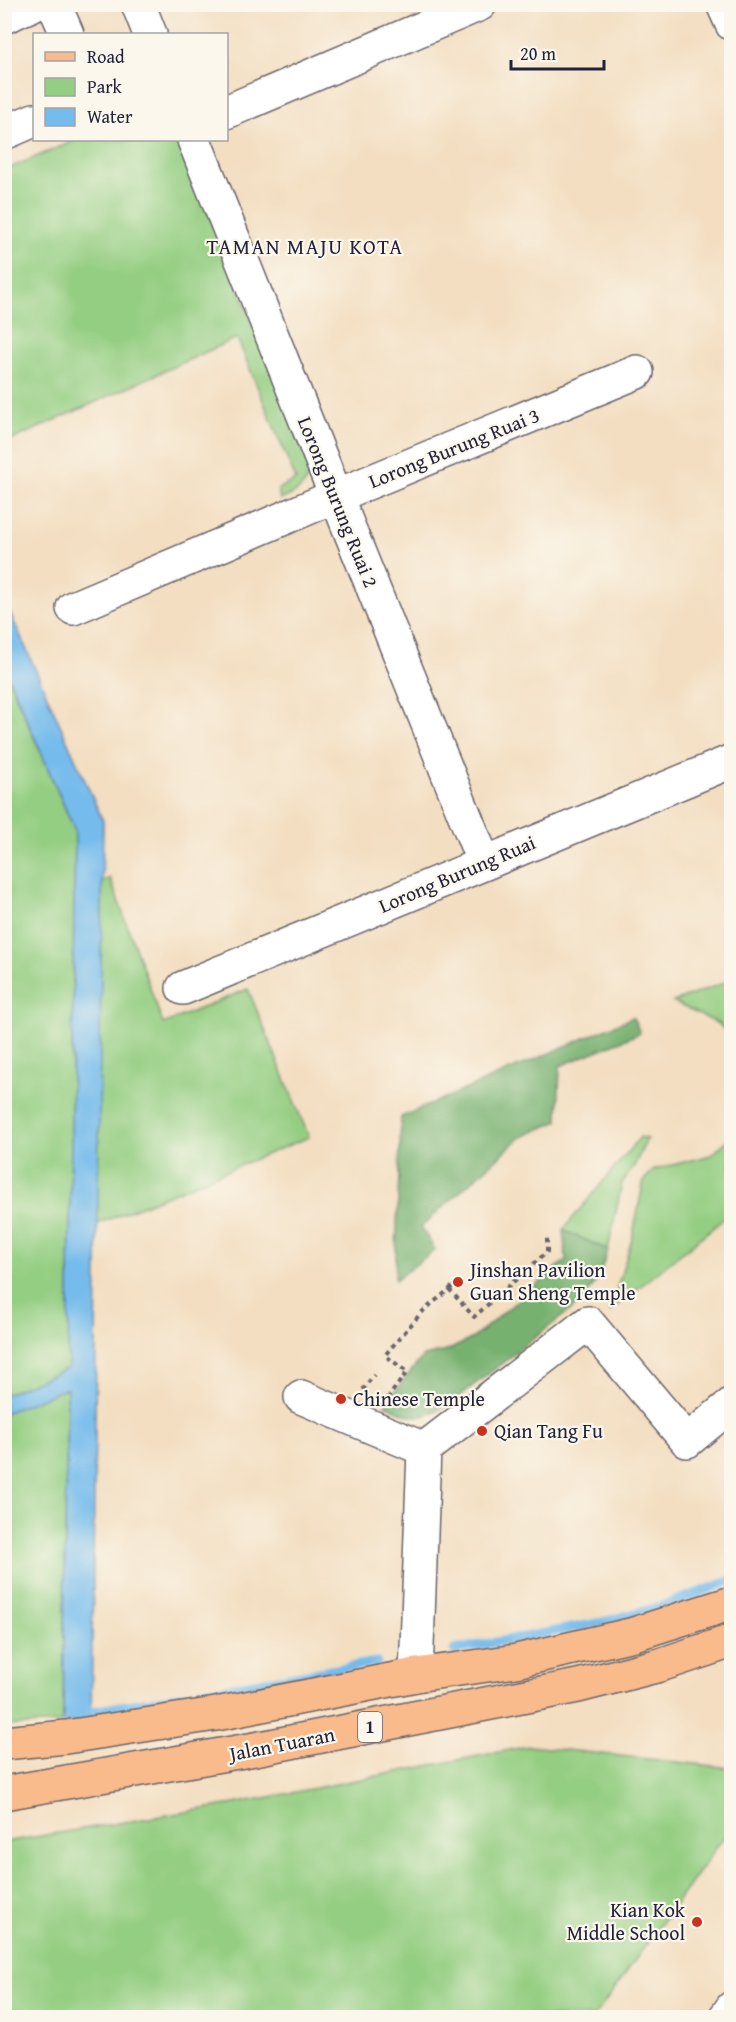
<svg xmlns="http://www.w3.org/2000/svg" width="736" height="2022" font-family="'Gentium Book Plus',serif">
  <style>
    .green { fill: #94ce82; stroke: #5b785e; stroke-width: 1.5 }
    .forest { fill: #77b170; stroke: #4c6a56; stroke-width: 1.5 }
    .water { fill: #75bbec; stroke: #4c6e94; stroke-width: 1.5 }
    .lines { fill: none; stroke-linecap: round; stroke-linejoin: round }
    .stream { stroke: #75bbec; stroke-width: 9 }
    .minor-casing { stroke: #6b646a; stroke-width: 36 }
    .major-casing { stroke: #6b646a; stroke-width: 36 }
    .path { stroke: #6b646a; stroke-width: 4; stroke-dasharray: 4.5 4.5; stroke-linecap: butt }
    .minor { stroke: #fff; stroke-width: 33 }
    .major { stroke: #fabb8c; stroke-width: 33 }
    .poi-dot { fill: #c8321e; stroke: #fbf7ec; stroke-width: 2 }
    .labels { text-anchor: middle; stroke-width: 4.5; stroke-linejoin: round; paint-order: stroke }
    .shield { fill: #fbf7ec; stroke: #636270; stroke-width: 1.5 }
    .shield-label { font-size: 18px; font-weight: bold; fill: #22223b }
    .street-label { font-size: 20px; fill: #22223b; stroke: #fbf7ec }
    .poi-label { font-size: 20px; fill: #22223b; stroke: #fbf7ec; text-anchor: start }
    .neighbourhood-label { font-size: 21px; letter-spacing: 1.5px; fill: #22223b; stroke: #fbf7ec }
  </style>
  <rect width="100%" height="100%" fill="#fbf7ec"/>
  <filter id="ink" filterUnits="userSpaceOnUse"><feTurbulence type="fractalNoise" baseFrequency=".0167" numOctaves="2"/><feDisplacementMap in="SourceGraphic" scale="12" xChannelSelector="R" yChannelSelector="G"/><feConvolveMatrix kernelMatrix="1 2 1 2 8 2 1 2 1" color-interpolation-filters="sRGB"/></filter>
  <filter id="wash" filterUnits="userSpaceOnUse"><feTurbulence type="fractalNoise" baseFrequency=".008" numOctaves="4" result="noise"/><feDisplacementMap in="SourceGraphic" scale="24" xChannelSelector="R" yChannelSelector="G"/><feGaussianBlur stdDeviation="1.35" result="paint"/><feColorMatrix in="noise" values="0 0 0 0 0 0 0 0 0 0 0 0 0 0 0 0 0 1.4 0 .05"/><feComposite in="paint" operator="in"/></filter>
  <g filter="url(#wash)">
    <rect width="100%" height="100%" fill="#f3dec1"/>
    <path class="green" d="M76,140H179L311,468C307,487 297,493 280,500L278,489L296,480L237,338L5,443V170Z
      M4,669L75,831L68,1369L5,1395Z
      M110,878L163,1024L248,989L309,1137L97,1224L102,882Z
      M731,980V1038L719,1024L673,1002Z
      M640,1137L647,1139L634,1166L622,1183L608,1250L563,1230Z
      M731,1137V1213L610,1311L632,1239L644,1180L654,1170L711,1155Z
      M67,1388L63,1723L5,1726L4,1413Z
      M529,1746L731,1768V1827L594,2017H5V1842L234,1804Z"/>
    <path class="forest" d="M633,1017L640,1033L560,1066L558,1121L520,1138L421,1227L435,1250L395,1280L401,1117Z
      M563,1230L608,1250L598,1279L582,1301L452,1402C422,1419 416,1422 385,1404L423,1356L447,1351L473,1338L566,1260Z"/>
    <path class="water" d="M4,599L103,821L91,1721L63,1723L67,1388L5,1413L4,1395L68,1368L75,831L5,669Z"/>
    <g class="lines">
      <path class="stream" d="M454,1650L603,1622L668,1604L732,1580
        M81,1713L377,1662"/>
    </g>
  </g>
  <g filter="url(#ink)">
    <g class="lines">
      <g class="minor-casing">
        <path id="minor" d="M54,4L67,34
          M138,4L150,34
          M723,4L732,24
          M4,17L33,4
          M226,112L480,4
          M4,133L34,120
          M194,140L336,496L484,863
          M73,608L336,496L637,372
          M183,988L732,761
          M301,1397L424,1449
          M416,1675L424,1449L588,1323L687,1441L732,1404
          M725,2018L732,2008"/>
      </g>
      <g class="major-casing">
        <path id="major" d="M4,1743L66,1737L216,1714L416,1675L516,1661L634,1634L732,1603
          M4,1793L255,1749L578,1686L660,1665L732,1641"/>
      </g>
      <path class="path" d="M449,1289L474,1317L547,1252V1237
        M366,1390L364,1388L374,1375
        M387,1399L407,1372L385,1355L422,1312L458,1282"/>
      <use href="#minor" class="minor"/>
      <use href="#major" class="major"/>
    </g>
  </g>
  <g class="poi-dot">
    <circle cx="458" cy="1282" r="6"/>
    <circle cx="341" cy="1399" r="6"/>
    <circle cx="482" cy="1431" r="6"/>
    <circle cx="697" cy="1922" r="6"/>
  </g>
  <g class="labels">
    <rect class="shield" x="358" y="1712" width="24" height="30" rx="4.5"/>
    <g class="shield-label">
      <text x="370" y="1733">1</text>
    </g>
    <g class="street-label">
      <text transform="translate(454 448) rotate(-22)" y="7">Lorong Burung Ruai 3</text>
      <text transform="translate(338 502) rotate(68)" y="7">Lorong Burung Ruai 2</text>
      <text transform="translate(457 874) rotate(-23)" y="7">Lorong Burung Ruai</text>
      <text transform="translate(282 1744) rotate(-11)" y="7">Jalan Tuaran</text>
    </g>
    <g class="poi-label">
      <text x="470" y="1277">Jinshan Pavilion<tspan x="470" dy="23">Guan Sheng Temple</tspan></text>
      <text x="353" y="1406">Chinese Temple</text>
      <text x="494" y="1438">Qian Tang Fu</text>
      <text x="685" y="1917" text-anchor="end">Kian Kok<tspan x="685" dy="23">Middle School</tspan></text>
    </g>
    <g class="neighbourhood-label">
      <text x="305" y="254">TAMAN MAJU KOTA</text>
    </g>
  </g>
  <rect width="736" height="2022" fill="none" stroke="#fbf7ec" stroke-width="24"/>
  <rect x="33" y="33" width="195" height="108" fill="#fbf7ec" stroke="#a4a2a5" stroke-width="1.5"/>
  <rect x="45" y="52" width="30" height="9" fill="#fabb8c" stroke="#a4a2a5" stroke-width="1.5"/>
  <text x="87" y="63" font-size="18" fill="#22223b">Road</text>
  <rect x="45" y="78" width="30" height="18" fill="#94ce82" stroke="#a4a2a5" stroke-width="1.5"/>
  <text x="87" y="93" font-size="18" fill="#22223b">Park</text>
  <rect x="45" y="108" width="30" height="18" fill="#75bbec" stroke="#a4a2a5" stroke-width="1.5"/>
  <text x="87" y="123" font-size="18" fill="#22223b">Water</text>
  <path d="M511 60v9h93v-9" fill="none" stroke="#22223b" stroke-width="3"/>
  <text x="520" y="60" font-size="18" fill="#22223b" stroke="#fbf7ec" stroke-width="4.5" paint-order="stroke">20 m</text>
</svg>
